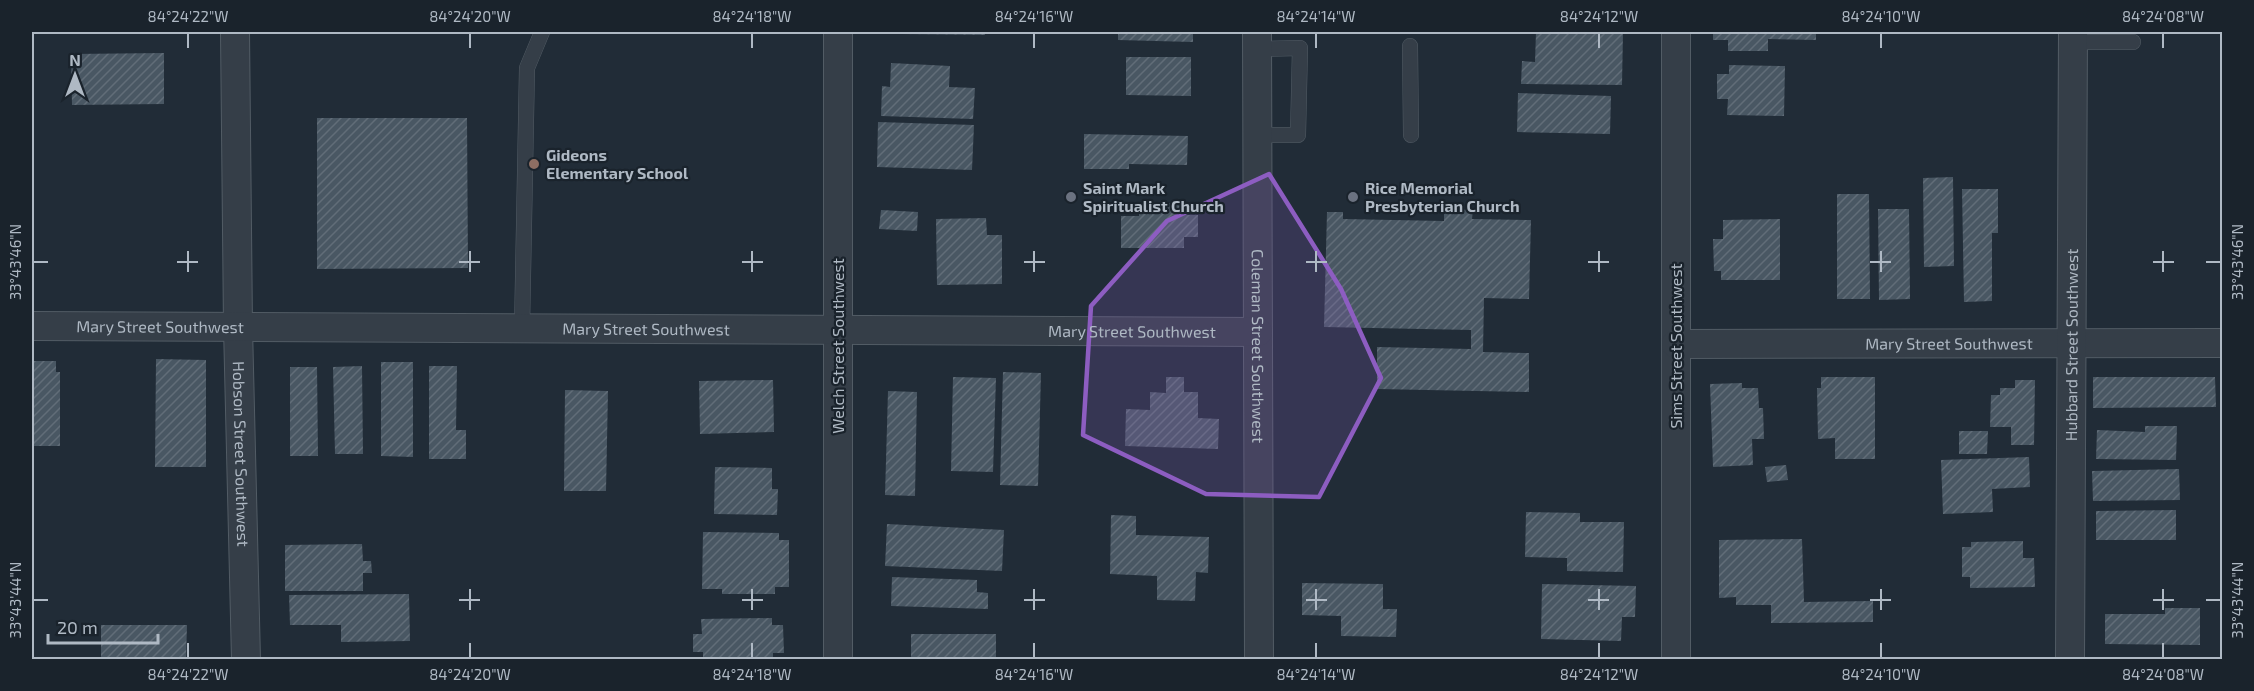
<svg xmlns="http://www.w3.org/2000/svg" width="2254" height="691" font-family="'Exo 2',sans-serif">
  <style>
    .building { fill: url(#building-hatch) }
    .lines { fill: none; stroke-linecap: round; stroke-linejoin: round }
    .lane-casing { stroke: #525c65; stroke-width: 16 }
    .street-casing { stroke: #525c65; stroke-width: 30 }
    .lane { stroke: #353e48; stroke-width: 15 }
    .street { stroke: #353e48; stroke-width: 28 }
    .marked { fill: #8d5dc1; fill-opacity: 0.2; stroke: #8d5dc1; stroke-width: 4.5; stroke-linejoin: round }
    .ticks { fill: none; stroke: #afb9c4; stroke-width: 2 }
    .education-dot { fill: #8d6e63; stroke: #1a232c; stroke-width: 2 }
    .worship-dot { fill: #6b7280; stroke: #1a232c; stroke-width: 2 }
    .labels { text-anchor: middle; stroke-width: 4.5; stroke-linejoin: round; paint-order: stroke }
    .poi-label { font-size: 16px; font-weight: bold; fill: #afb9c4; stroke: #1a232c; text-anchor: start }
    .street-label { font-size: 16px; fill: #afb9c4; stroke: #1a232c }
    .neatline { fill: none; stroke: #afb9c4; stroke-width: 2 }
    .ticks-label { font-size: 15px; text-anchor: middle; fill: #afb9c4 }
  </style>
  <defs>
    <pattern id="building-hatch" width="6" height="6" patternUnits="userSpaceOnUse" patternTransform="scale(1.5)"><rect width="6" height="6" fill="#495763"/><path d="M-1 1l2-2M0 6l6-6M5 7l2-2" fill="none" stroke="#616d78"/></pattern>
  </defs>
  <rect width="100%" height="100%" fill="#212c37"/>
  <path class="building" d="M902,32H985V35L902,34Z
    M1118,32H1193V42L1118,40Z
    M1536,32H1623L1622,85L1521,84L1522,61L1535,62Z
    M1713,32H1816V40L1768,39V51H1728V40H1713Z
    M164,53V104L72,105L71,54Z
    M1126,57H1191V96L1126,95Z
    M891,63L950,66L949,87L975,88L973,119L881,116L882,86L890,87Z
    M1729,65L1785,66L1784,116L1727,115L1728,99H1717V74H1729Z
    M1518,93L1611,96L1610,134L1517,132Z
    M317,118H467L468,268L317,269Z
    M878,122L974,125L972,170L877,167Z
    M1084,134L1188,136L1187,165L1129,164V169H1084Z
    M1953,177L1954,266L1924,267L1923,178Z
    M1962,189H1998V233H1992V301L1964,302Z
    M1837,194H1869L1870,299H1837Z
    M1139,203H1185V215H1198V237H1184V248H1121V216H1139Z
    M1444,209L1473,210L1472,219L1531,220L1529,299L1484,298L1483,352L1529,353V392L1377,389V347L1471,349V330L1324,327L1327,212H1343V219L1444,221Z
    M1878,209H1909L1910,299L1879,300Z
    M881,210L918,212L917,231L879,229Z
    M986,218L987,235H1002V284L937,285L936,219Z
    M1780,219V280H1721V271H1714L1713,239H1723V220Z
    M156,359L206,360V467H155Z
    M32,361H56V372H60V446H32Z
    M381,362H413V457L381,456Z
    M362,366L363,454H335L333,367Z
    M429,366H457L456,430H466V459H429Z
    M290,367H317L318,456H290Z
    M1003,372L1041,373L1038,486L1000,485Z
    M953,377L996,378L993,472L951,471Z
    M1166,377H1184V392H1198V418L1219,419L1218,449L1125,446L1126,409L1150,410V392L1166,393Z
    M1821,377H1875V459H1835V438L1818,439L1817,388H1821Z
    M2093,377H2215L2216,407L2093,408Z
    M773,380L774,432L700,434L699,381Z
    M2015,380H2035L2034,445H2011V427H1990L1991,395H2000V388H2015Z
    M1742,383V388H1758L1759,408H1763L1764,439H1752L1753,465L1713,467L1710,384Z
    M565,390L608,391L606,491H564Z
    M888,391L917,392L915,496L885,495Z
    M2145,426H2177L2176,460L2096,459L2097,430L2145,432Z
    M1959,431H1988L1987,454H1959Z
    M2029,457L2030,487L1992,489L1993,512L1943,514L1941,460Z
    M1786,465L1788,480L1767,482L1765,467Z
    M715,467L772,468V489H778L777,515L714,514Z
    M2179,469L2180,500L2093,501L2092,471Z
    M2176,510V540H2096V511Z
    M1526,512L1580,513V522H1624L1623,572L1567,571V558L1525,557Z
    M1111,515L1136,516V535L1209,537L1208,573L1196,572L1195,601L1157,600V576L1110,574Z
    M887,524L1004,530L1002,571L885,566Z
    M703,532L779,533V540H789V587H775V594H722V589H702Z
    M1802,539L1804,602L1873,601V622L1771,623V605H1736V597L1719,598V540Z
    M2023,541V558H2034L2035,587L1970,588V577H1962V547H1971V542Z
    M362,544L363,561H371L372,573H363V591H285V545Z
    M892,577L977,580V592L988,593V609L891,606Z
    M1302,583L1383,584V609H1397L1396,637L1341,636V616L1302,615Z
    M1542,584L1636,586L1635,617H1622L1621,641L1541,639Z
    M409,594L410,641L341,642V625H290L289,595Z
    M2165,608H2200V645L2105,644V614H2165Z
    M772,618V625H783L784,653H773V659L703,660V652H693V634H702L701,619Z
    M101,625H187L186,660H101Z
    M911,634H996V660H911Z"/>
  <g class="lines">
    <g class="lane-casing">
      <path id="lane" d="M2073,42H2133
        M1410,46L1411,135
        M1257,49L1300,48L1298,135H1257
        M522,329L527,68L542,32"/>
    </g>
    <g class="street-casing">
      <g id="street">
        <path id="s1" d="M235,32L238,327L246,660"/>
        <path d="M838,32V660"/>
        <path id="s2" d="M1257,32L1259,660"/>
        <path d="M1676,32V660"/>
        <path id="s3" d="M32,326L1258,332"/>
        <path id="s4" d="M1676,344L2222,343"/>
        <path id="s5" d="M2070,660L2073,32"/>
      </g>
    </g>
    <use href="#lane" class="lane"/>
    <use href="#street" class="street"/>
  </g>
  <path class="marked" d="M1269,174L1341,289L1381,378L1319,497L1206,494L1083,435L1091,306L1167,221Z"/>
  <path class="ticks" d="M188,33V48M470,33V48M752,33V48M1034,33V48M1316,33V48M1599,33V48M1881,33V48M2163,33V48M188,251V272M470,251V272M752,251V272M1034,251V272M1316,251V272M1599,251V272M1881,251V272M2163,251V272M33,262H48M177,262H198M459,262H480M742,262H763M1024,262H1045M1306,262H1327M1588,262H1609M1870,262H1891M2153,262H2174M2206,262H2221M470,589V610M752,589V610M1034,589V610M1316,589V610M1599,589V610M1881,589V610M2163,589V610M33,600H48M459,600H480M742,600H763M1024,600H1045M1306,600H1327M1588,600H1609M1870,600H1891M2153,600H2174M2206,600H2221M188,643V658M470,643V658M752,643V658M1034,643V658M1316,643V658M1599,643V658M1881,643V658M2163,643V658"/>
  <circle class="education-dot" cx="534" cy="164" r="6"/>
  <g class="worship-dot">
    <circle cx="1071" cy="197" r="6"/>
    <circle cx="1353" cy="197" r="6"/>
  </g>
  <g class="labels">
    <g class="poi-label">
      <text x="546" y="161">Gideons<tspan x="546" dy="18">Elementary School</tspan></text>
      <text x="1083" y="194">Saint Mark<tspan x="1083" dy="18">Spiritualist Church</tspan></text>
      <text x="1365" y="194">Rice Memorial<tspan x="1365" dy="18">Presbyterian Church</tspan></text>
    </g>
    <g class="street-label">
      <text dy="6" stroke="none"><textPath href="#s3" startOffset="128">Mary Street Southwest</textPath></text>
      <text dy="6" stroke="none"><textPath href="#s3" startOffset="614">Mary Street Southwest</textPath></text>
      <text dy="6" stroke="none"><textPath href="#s3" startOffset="1100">Mary Street Southwest</textPath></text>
      <text dy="6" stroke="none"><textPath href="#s4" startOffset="273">Mary Street Southwest</textPath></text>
      <text dy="6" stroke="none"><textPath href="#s5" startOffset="315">Hubbard Street Southwest</textPath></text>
      <text transform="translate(838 346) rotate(-90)" y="6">Welch Street Southwest</text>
      <text dy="6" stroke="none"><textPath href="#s2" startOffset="314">Coleman Street Southwest</textPath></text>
      <text transform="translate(1676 346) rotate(-90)" y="6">Sims Street Southwest</text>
      <text dy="6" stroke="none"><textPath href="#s1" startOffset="422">Hobson Street Southwest</textPath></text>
    </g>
  </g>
  <rect width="2254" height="691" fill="none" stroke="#1a232c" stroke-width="66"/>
  <g transform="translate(75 75)" stroke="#1a232c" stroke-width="4.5" paint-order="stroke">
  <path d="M0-4.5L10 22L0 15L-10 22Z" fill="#afb9c4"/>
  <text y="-9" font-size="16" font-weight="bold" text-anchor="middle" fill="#afb9c4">N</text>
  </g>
  <path d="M48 634v9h110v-9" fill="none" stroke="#afb9c4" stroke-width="3"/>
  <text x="57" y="634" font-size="18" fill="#afb9c4" stroke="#1a232c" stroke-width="4.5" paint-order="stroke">20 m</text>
  <rect x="33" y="33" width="2188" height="625" class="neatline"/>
  <g class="ticks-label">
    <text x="188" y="22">84°24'22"W</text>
    <text x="470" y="22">84°24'20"W</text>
    <text x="752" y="22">84°24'18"W</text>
    <text x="1034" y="22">84°24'16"W</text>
    <text x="1316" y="22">84°24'14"W</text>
    <text x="1599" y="22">84°24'12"W</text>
    <text x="1881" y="22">84°24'10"W</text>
    <text x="2163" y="22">84°24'08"W</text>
    <text transform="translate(16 262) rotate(-90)" y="5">33°43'46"N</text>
    <text transform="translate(2238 262) rotate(-90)" y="5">33°43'46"N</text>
    <text transform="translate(16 600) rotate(-90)" y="5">33°43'44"N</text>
    <text transform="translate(2238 600) rotate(-90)" y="5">33°43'44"N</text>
    <text x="188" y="680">84°24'22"W</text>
    <text x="470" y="680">84°24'20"W</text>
    <text x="752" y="680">84°24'18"W</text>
    <text x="1034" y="680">84°24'16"W</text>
    <text x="1316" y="680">84°24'14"W</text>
    <text x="1599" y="680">84°24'12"W</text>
    <text x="1881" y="680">84°24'10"W</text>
    <text x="2163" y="680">84°24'08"W</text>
  </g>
</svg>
